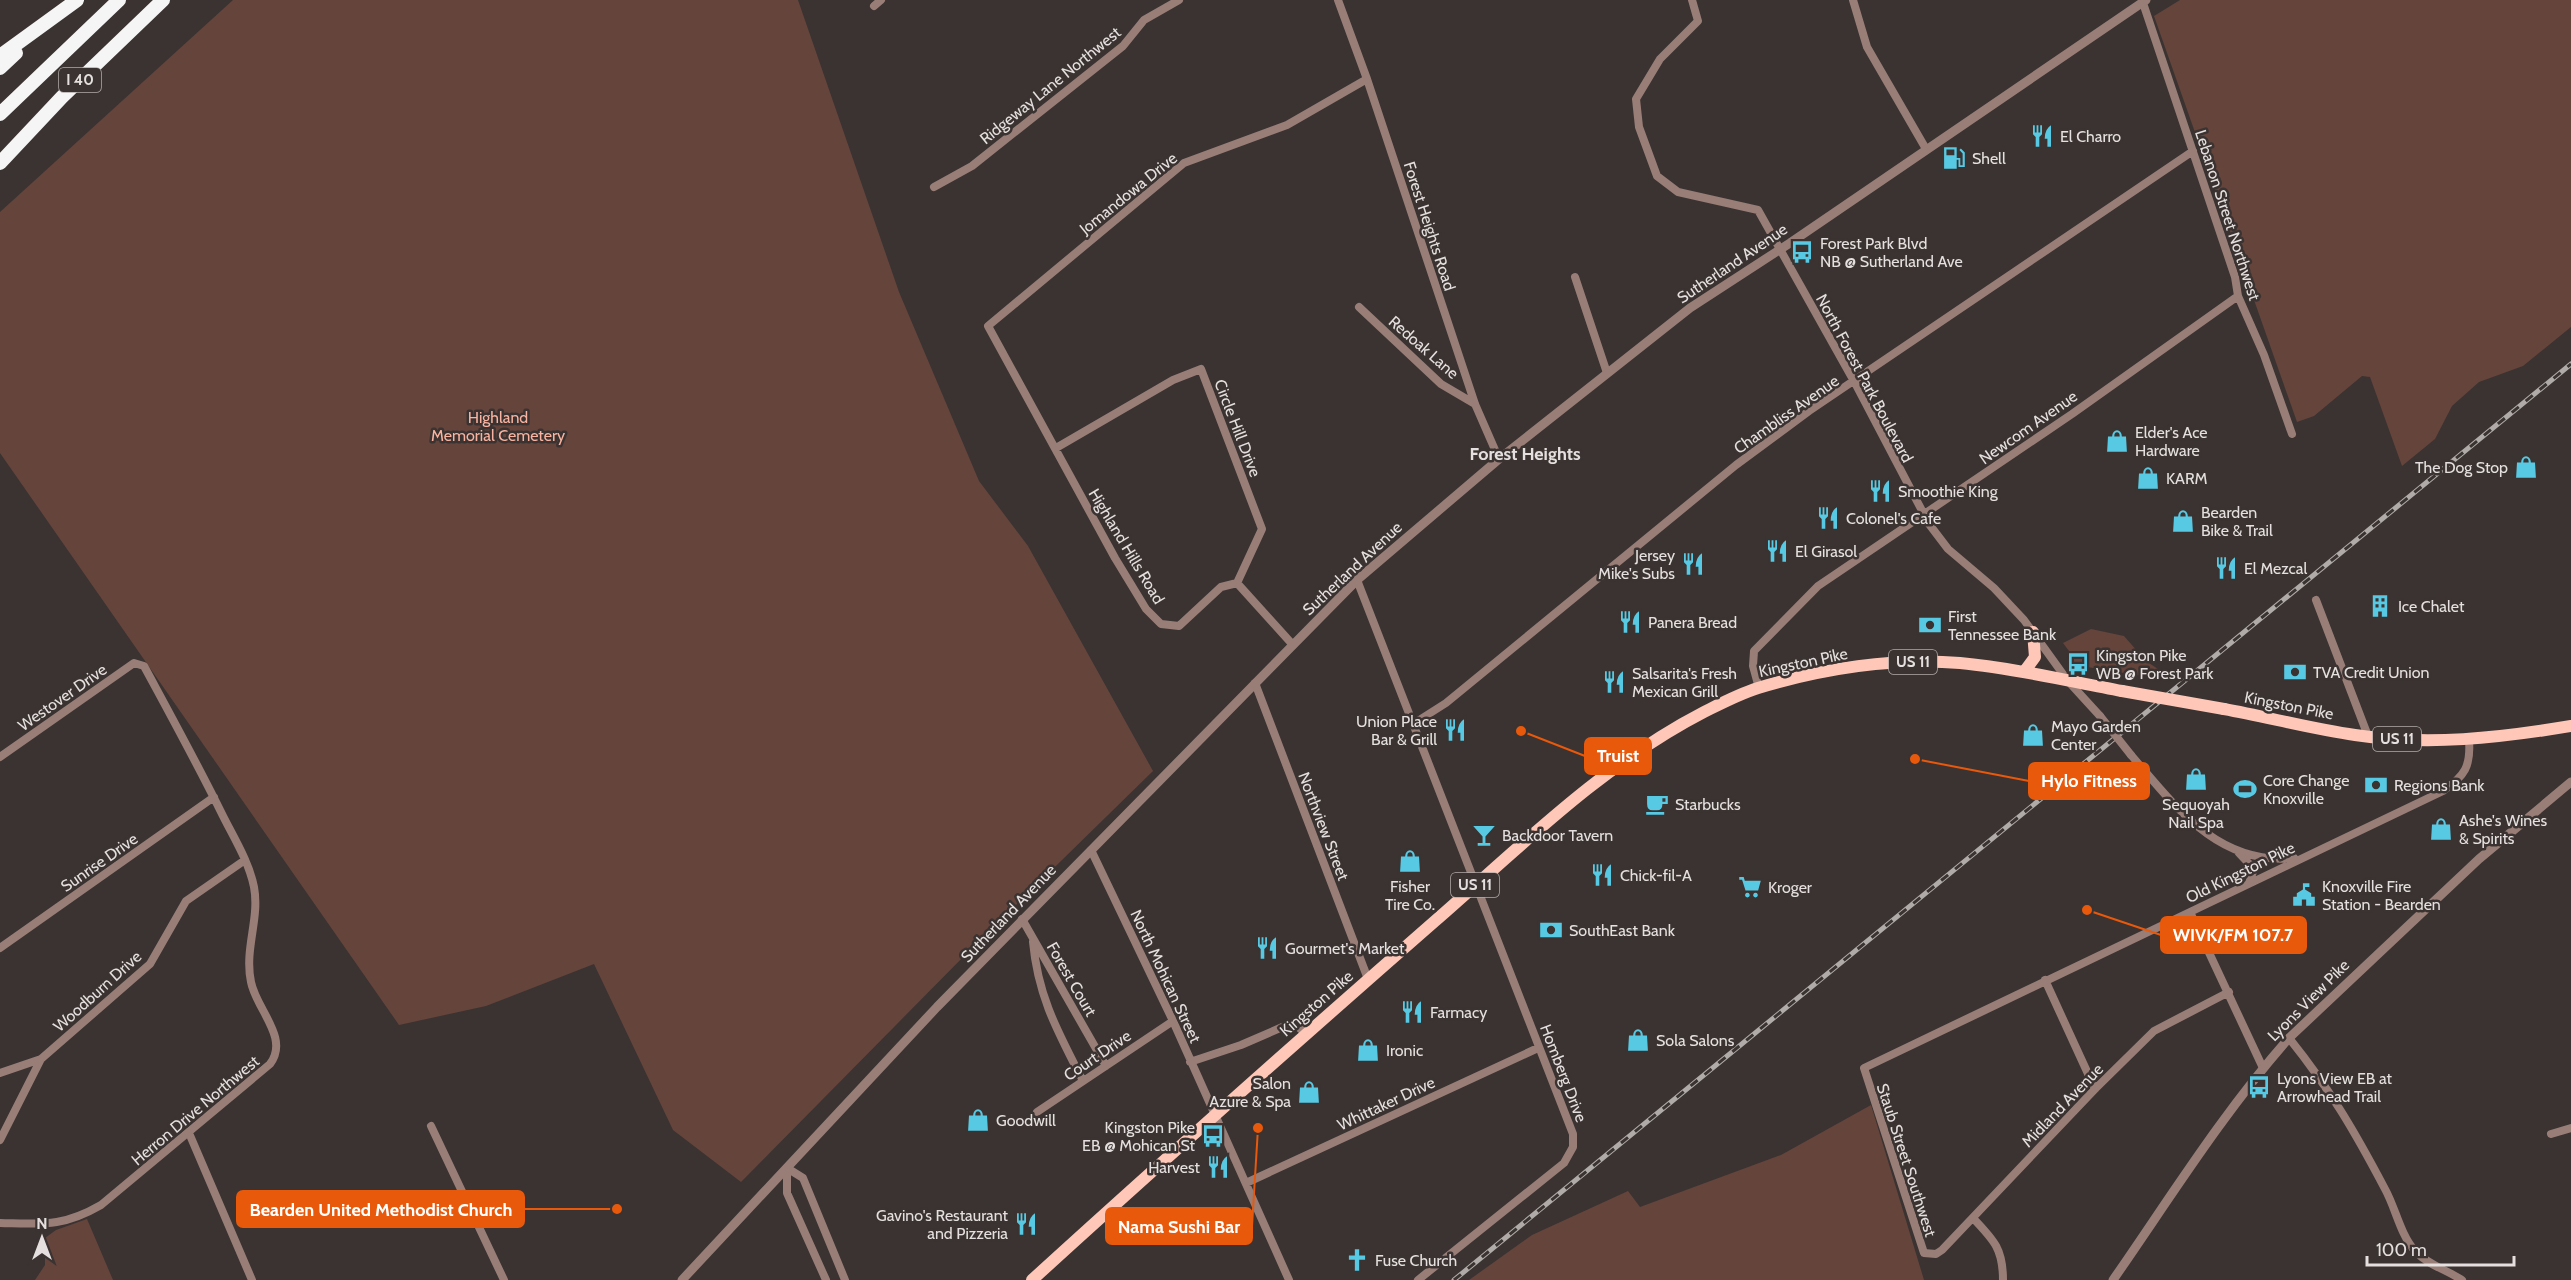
<svg xmlns="http://www.w3.org/2000/svg" width="2571" height="1280" font-family="Cabin,sans-serif">
  <style>
    .green { fill: #65443c }
    .lines { fill: none; stroke-linecap: round; stroke-linejoin: round }
    .minor { stroke: #997e77; stroke-width: 8 }
    .tertiary { stroke: #997e77; stroke-width: 9 }
    .primary { stroke: #fec7b7; stroke-width: 12 }
    .motorway { stroke: #f5f5f5; stroke-width: 14 }
    .rail-casing { stroke: #b0aba9; stroke-width: 5 }
    .rail { stroke: #3a3331; stroke-width: 3; stroke-dasharray: 9; stroke-linecap: butt }
    .minor-bridge { stroke: #997e77; stroke-width: 8 }
    .primary-bridge { stroke: #fec7b7; stroke-width: 12 }
    .labels { text-anchor: middle; stroke-width: 5; stroke-linejoin: round; paint-order: stroke }
    .shield { fill: #3a3331; stroke: #b2acab; stroke-width: 1.5 }
    .shield-label { font-size: 15px; font-weight: bold; fill: #e5e0df }
    .street-label { font-size: 16px; fill: #e5e0df; stroke: #3a3331 }
    .poi-label { font-size: 16px; fill: #e5e0df; stroke: #3a3331; text-anchor: start }
    .park-label { font-size: 16px; fill: #f9b3a0; stroke: #3a3331 }
    .neighbourhood-label { font-size: 18px; font-weight: bold; fill: #e5e0df; stroke: #3a3331 }
    .leader { fill: none; stroke: #e8590c; stroke-width: 2 }
    .callout-dot { fill: #e8590c; stroke: #3a3331; stroke-width: 2 }
    .callout { fill: #e8590c; stroke: #e8590c; stroke-width: 2 }
    .callout-label { font-size: 18px; text-anchor: middle; font-weight: bold; fill: #fff }
  </style>
  <rect width="100%" height="100%" fill="#3a3331"/>
  <path class="green" d="M233,0H798L899,292L979,481L1028,546L1153,771L972,948L741,1182L673,1130L594,964L486,1006L399,1025L0,453V212Z
    M2180,0H2571V327L2523,366L2479,382L2452,406L2435,439L2402,466L2370,377L2362,376L2314,416L2297,422L2154,16Z
    M2091,629L2124,636L2146,661L2161,671L2154,678L2075,665L2068,658L2072,655L2063,643Z
    M1871,1105L1924,1280H1469L1532,1235L1628,1191L1640,1207L1781,1155Z
    M87,1219L113,1280H35L45,1265V1238L56,1230Z"/>
  <g class="lines">
    <path class="minor" d="M1338,0L1367,79L1475,404L1499,459
      M1692,0L1698,21L1660,59L1636,99L1639,127L1657,176L1678,192L1758,210L1855,383L1929,524L1948,549L1994,588L2024,620L2068,681L2100,716
      M1853,0L1867,47L1926,149
      M2142,0L2235,277L2238,296L2264,355L2292,434
      M874,6L881,0
      M934,187L972,166L1123,46L1144,20L1179,0
      M1575,277L1607,373
      M1359,307L1441,384L1475,404
      M1056,448L1173,380L1201,369L1262,529L1237,583
      M1357,580L1573,1134V1147L1564,1163L1418,1280
      M1237,583L1221,587L1179,626L1161,624L1146,609L1115,558L988,326L1184,163L1287,125L1367,79
      M1237,583L1293,645
      M2316,600L2368,736
      M1255,683L1368,979
      M1759,688L1753,666L1754,651L1818,586L2072,414L2238,296
      M1413,724L1446,703L1736,465L1809,411L2193,151
      M2131,755C2175,806 2218,866 2294,858
      M0,757L134,663L144,666C171,716 198,765 223,816C234,838 249,862 254,887C260,919 244,949 251,982C256,1009 290,1038 270,1064L101,1205C63,1227 43,1224 0,1223
      M1091,850L1173,1021L1289,1280
      M2239,853L2254,869L2249,883
      M2190,912L2263,1068
      M1022,919L1106,1066
      M1033,942C1038,997 1058,1032 1083,1081
      M0,948L214,797
      M2045,980L2095,1089
      M2229,992L2154,1031L2095,1089L1942,1250L1936,1254L1924,1253L1864,1068L2443,791C2465,776 2471,766 2469,740
      M2289,1038C2330,1089 2355,1132 2385,1189C2396,1209 2400,1234 2415,1251C2428,1265 2447,1270 2462,1280
      M1190,1062L1241,1045L1287,1025L1295,1024L1306,1034
      M0,1073L41,1059L150,964L186,901L245,860
      M1037,1112L1173,1021
      M431,1126L504,1280
      M189,1133L252,1280
      M2551,1134L2571,1128
      M0,1140L41,1059
      M1246,1183L1538,1048
      M1973,1218C1994,1240 2003,1249 2003,1280
      M826,1280L787,1193V1168L803,1178L845,1280"/>
    <path class="tertiary" d="M682,1280L937,1007L1357,580L1499,459L1690,308L1790,243L2146,0
      M2113,1280C2170,1198 2222,1114 2289,1038L2479,859L2571,782"/>
    <path class="primary" d="M2024,672L2035,657L2033,632
      M2224,709C2268,717 2311,729 2355,735C2428,746 2499,738 2571,726
      M1032,1280C1165,1159 1299,1040 1435,921C1520,847 1603,764 1704,712C1722,703 1739,694 1758,688C1821,669 1894,657 1960,663C2014,668 2068,681 2122,691"/>
    <path class="motorway" d="M0,56L77,0
      M0,68L16,53
      M0,114L119,0
      M0,163L62,97L163,0"/>
    <g class="rail-casing">
      <path id="rail" d="M1454,1280L2571,364"/>
    </g>
    <use href="#rail" class="rail"/>
    <path class="minor-bridge" d="M2100,716L2131,755"/>
    <path class="primary-bridge" d="M2122,691L2224,709"/>
  </g>
  <defs>
    <g id="restaurant-bare" transform="scale(1.8)"><path d="M-5-6h1v4h1v-4h1v4h1v-4h1v5L-1.5 .5V6h-2V.5L-5-1ZM5-6V6H3V1.5H1.5Q1.5-4 5-6Z" fill="#58c9e3" stroke="#3a3331" stroke-width="2.5" paint-order="stroke"/></g>
    <g id="fuel-bare" transform="scale(1.8)"><path d="M-5.5-6h7V0h2V4h1.3V-2.5L3-4.5l.8-.8L6-3V5H2.5V1h-1V6h-7ZM-4.2-4.7v3.2H.2V-4.7Z" fill="#58c9e3" stroke="#3a3331" stroke-width="2.5" paint-order="stroke"/></g>
    <g id="bus-bare" transform="scale(1.8)"><path d="M-5-6H5V4H4V6H2V4H-2V6H-4V4H-5ZM-3.5-4V0h7V-4ZM-3.5 1.2v1.5H-2V1.2ZM2 1.2v1.5H3.5V1.2Z" fill="#58c9e3" stroke="#3a3331" stroke-width="2.5" paint-order="stroke"/></g>
    <g id="shop-bare" transform="scale(1.8)"><path d="M-5-2.5h2.3a2.7 3.5 0 0 1 5.4 0H5L5.5 6h-11ZM-1.5-2.5h3a1.5 2.3 0 0 0-3 0Z" fill="#58c9e3" stroke="#3a3331" stroke-width="2.5" paint-order="stroke"/></g>
    <g id="building-bare" transform="scale(1.8)"><path d="M-4-6H4V6H1V3H-1V6H-4ZM-2.5-4.3h1.7v1.8h-1.7ZM.8-4.3h1.7v1.8H.8ZM-2.5-1h1.7V.8h-1.7ZM.8-1h1.7V.8H.8Z" fill="#58c9e3" stroke="#3a3331" stroke-width="2.5" paint-order="stroke"/></g>
    <g id="bank-bare" transform="scale(1.8)"><path d="M-6-4H6V4H-6ZM0-2.3a2.3 2.3 0 1 0 0 4.6a2.3 2.3 0 1 0 0-4.6Z" fill="#58c9e3" stroke="#3a3331" stroke-width="2.5" paint-order="stroke"/></g>
    <g id="stadium-bare" transform="scale(1.8)"><path d="M0-5a6.5 5 0 1 0 0 10a6.5 5 0 1 0 0-10ZM-3.5-1.8h7v3.6h-7Z" fill="#58c9e3" stroke="#3a3331" stroke-width="2.5" paint-order="stroke"/></g>
    <g id="cafe-bare" transform="scale(1.8)"><path d="M-5.5-4.5H6V0H3Q3 3.5 0 3.5H-2.5Q-5.5 3.5-5.5 0ZM3-3.2v2h1.7v-2ZM-6 4.5H4V6H-6Z" fill="#58c9e3" stroke="#3a3331" stroke-width="2.5" paint-order="stroke"/></g>
    <g id="bar-bare" transform="scale(1.8)"><path d="M-6-5H6L.8 .8V4.5H3.5V6h-7V4.5H-.8V.8Z" fill="#58c9e3" stroke="#3a3331" stroke-width="2.5" paint-order="stroke"/></g>
    <g id="supermarket-bare" transform="scale(1.8)"><path d="M-6-5.5h2.5l.6 2H6L4.5 2H-2.5L-4.4-4H-6ZM-1.5 3.2a1.3 1.3 0 1 0 .1 0ZM3 3.2a1.3 1.3 0 1 0 .1 0Z" fill="#58c9e3" stroke="#3a3331" stroke-width="2.5" paint-order="stroke"/></g>
    <g id="civic-bare" transform="scale(1.8)"><path d="M-.6-6.5H3V-4.5H.6V-3L4-1V1h2V6H-6V1h2V-1L-.6-3ZM-1.2 2.5V6h2.4V2.5Z" fill="#58c9e3" stroke="#3a3331" stroke-width="2.5" paint-order="stroke"/></g>
    <g id="church-bare" transform="scale(1.8)"><path d="M-1.2-6h2.4v3.5h3.3v2.4h-3.3V6h-2.4V-.1h-3.3v-2.4h3.3Z" fill="#58c9e3" stroke="#3a3331" stroke-width="2.5" paint-order="stroke"/></g>
  </defs>
  <g fill-rule="evenodd">
    <use href="#restaurant-bare" x="2042" y="136"/>
    <use href="#fuel-bare" x="1954" y="158"/>
    <use href="#bus-bare" x="1802" y="252"/>
    <use href="#shop-bare" x="2117" y="441"/>
    <use href="#shop-bare" x="2526" y="467"/>
    <use href="#shop-bare" x="2148" y="478"/>
    <use href="#restaurant-bare" x="1880" y="491"/>
    <use href="#restaurant-bare" x="1828" y="518"/>
    <use href="#shop-bare" x="2183" y="521"/>
    <use href="#restaurant-bare" x="1777" y="551"/>
    <use href="#restaurant-bare" x="1693" y="564"/>
    <use href="#restaurant-bare" x="2226" y="568"/>
    <use href="#building-bare" x="2380" y="606"/>
    <use href="#restaurant-bare" x="1630" y="622"/>
    <use href="#bank-bare" x="1930" y="625"/>
    <use href="#bus-bare" x="2078" y="664"/>
    <use href="#bank-bare" x="2295" y="672"/>
    <use href="#restaurant-bare" x="1614" y="682"/>
    <use href="#restaurant-bare" x="1455" y="730"/>
    <use href="#shop-bare" x="2033" y="735"/>
    <use href="#shop-bare" x="2196" y="779"/>
    <use href="#bank-bare" x="2376" y="785"/>
    <use href="#stadium-bare" x="2245" y="789"/>
    <use href="#cafe-bare" x="1657" y="804"/>
    <use href="#shop-bare" x="2441" y="829"/>
    <use href="#bar-bare" x="1484" y="835"/>
    <use href="#shop-bare" x="1410" y="861"/>
    <use href="#restaurant-bare" x="1602" y="875"/>
    <use href="#supermarket-bare" x="1750" y="887"/>
    <use href="#civic-bare" x="2304" y="895"/>
    <use href="#bank-bare" x="1551" y="930"/>
    <use href="#restaurant-bare" x="1267" y="948"/>
    <use href="#restaurant-bare" x="1412" y="1012"/>
    <use href="#shop-bare" x="1638" y="1040"/>
    <use href="#shop-bare" x="1368" y="1050"/>
    <use href="#bus-bare" x="2259" y="1087"/>
    <use href="#shop-bare" x="1309" y="1092"/>
    <use href="#shop-bare" x="978" y="1120"/>
    <use href="#bus-bare" x="1213" y="1136"/>
    <use href="#restaurant-bare" x="1218" y="1167"/>
    <use href="#restaurant-bare" x="1026" y="1224"/>
    <use href="#church-bare" x="1357" y="1260"/>
  </g>
  <g class="labels">
    <g class="shield">
      <rect x="59" y="68" width="42" height="24" rx="4.5"/>
      <rect x="1889" y="650" width="48" height="24" rx="4.5"/>
      <rect x="2373" y="727" width="48" height="24" rx="4.5"/>
      <rect x="1451" y="873" width="48" height="24" rx="4.5"/>
    </g>
    <g class="shield-label">
      <text x="80" y="85">I 40</text>
      <text x="1913" y="667">US 11</text>
      <text x="2397" y="744">US 11</text>
      <text x="1475" y="890">US 11</text>
    </g>
    <g class="street-label">
      <text transform="translate(1050 85) rotate(-39)" y="6">Ridgeway Lane Northwest</text>
      <text transform="translate(1128 193) rotate(-39)" y="6">Jomandowa Drive</text>
      <text transform="translate(2228 215) rotate(72)" y="6">Lebanon Street Northwest</text>
      <text transform="translate(1430 226) rotate(72)" y="6">Forest Heights Road</text>
      <text transform="translate(1732 263) rotate(-34)" y="6">Sutherland Avenue</text>
      <text transform="translate(1424 347) rotate(41)" y="6">Redoak Lane</text>
      <text transform="translate(1865 378) rotate(62)" y="6">North Forest Park Boulevard</text>
      <text transform="translate(1786 414) rotate(-35)" y="6">Chambliss Avenue</text>
      <text transform="translate(2028 427) rotate(-35)" y="6">Newcom Avenue</text>
      <text transform="translate(1238 428) rotate(69)" y="6">Circle Hill Drive</text>
      <text transform="translate(1127 546) rotate(59)" y="6">Highland Hills Road</text>
      <text transform="translate(1352 568) rotate(-43)" y="6">Sutherland Avenue</text>
      <text transform="translate(1803 662) rotate(-12)" y="6">Kingston Pike</text>
      <text transform="translate(62 697) rotate(-35)" y="6">Westover Drive</text>
      <text transform="translate(2289 705) rotate(11)" y="6">Kingston Pike</text>
      <text transform="translate(1324 826) rotate(69)" y="6">Northview Street</text>
      <text transform="translate(99 862) rotate(-35)" y="6">Sunrise Drive</text>
      <text transform="translate(2240 872) rotate(-26)" y="6">Old Kingston Pike</text>
      <text transform="translate(1008 913) rotate(-46)" y="6">Sutherland Avenue</text>
      <text transform="translate(1166 976) rotate(65)" y="6">North Mohican Street</text>
      <text transform="translate(1072 979) rotate(60)" y="6">Forest Court</text>
      <text transform="translate(97 991) rotate(-42)" y="6">Woodburn Drive</text>
      <text transform="translate(2308 1000) rotate(-45)" y="6">Lyons View Pike</text>
      <text transform="translate(1316 1003) rotate(-41)" y="6">Kingston Pike</text>
      <text transform="translate(1097 1055) rotate(-34)" y="6">Court Drive</text>
      <text transform="translate(1564 1073) rotate(69)" y="6">Homberg Drive</text>
      <text transform="translate(1386 1103) rotate(-25)" y="6">Whittaker Drive</text>
      <text transform="translate(2062 1105) rotate(-46)" y="6">Midland Avenue</text>
      <text transform="translate(195 1110) rotate(-40)" y="6">Herron Drive Northwest</text>
      <text transform="translate(1907 1160) rotate(72)" y="6">Staub Street Southwest</text>
    </g>
    <g class="poi-label">
      <text x="2060" y="142">El Charro</text>
      <text x="1972" y="164">Shell</text>
      <text x="1820" y="249">Forest Park Blvd<tspan x="1820" dy="18">NB @ Sutherland Ave</tspan></text>
      <text x="2135" y="438">Elder's Ace<tspan x="2135" dy="18">Hardware</tspan></text>
      <text x="2508" y="473" text-anchor="end">The Dog Stop</text>
      <text x="2166" y="484">KARM</text>
      <text x="1898" y="497">Smoothie King</text>
      <text x="2201" y="518">Bearden<tspan x="2201" dy="18">Bike &amp; Trail</tspan></text>
      <text x="1846" y="524">Colonel's Cafe</text>
      <text x="1795" y="557">El Girasol</text>
      <text x="1675" y="561" text-anchor="end">Jersey<tspan x="1675" dy="18">Mike's Subs</tspan></text>
      <text x="2244" y="574">El Mezcal</text>
      <text x="2398" y="612">Ice Chalet</text>
      <text x="1948" y="622">First<tspan x="1948" dy="18">Tennessee Bank</tspan></text>
      <text x="1648" y="628">Panera Bread</text>
      <text x="2096" y="661">Kingston Pike<tspan x="2096" dy="18">WB @ Forest Park</tspan></text>
      <text x="2313" y="678">TVA Credit Union</text>
      <text x="1632" y="679">Salsarita's Fresh<tspan x="1632" dy="18">Mexican Grill</tspan></text>
      <text x="1437" y="727" text-anchor="end">Union Place<tspan x="1437" dy="18">Bar &amp; Grill</tspan></text>
      <text x="2051" y="732">Mayo Garden<tspan x="2051" dy="18">Center</tspan></text>
      <text x="2263" y="786">Core Change<tspan x="2263" dy="18">Knoxville</tspan></text>
      <text x="2394" y="791">Regions Bank</text>
      <text x="1675" y="810">Starbucks</text>
      <text x="2196" y="810" text-anchor="middle">Sequoyah<tspan x="2196" dy="18">Nail Spa</tspan></text>
      <text x="2459" y="826">Ashe's Wines<tspan x="2459" dy="18">&amp; Spirits</tspan></text>
      <text x="1502" y="841">Backdoor Tavern</text>
      <text x="1620" y="881">Chick-fil-A</text>
      <text x="1410" y="892" text-anchor="middle">Fisher<tspan x="1410" dy="18">Tire Co.</tspan></text>
      <text x="2322" y="892">Knoxville Fire<tspan x="2322" dy="18">Station - Bearden</tspan></text>
      <text x="1768" y="893">Kroger</text>
      <text x="1569" y="936">SouthEast Bank</text>
      <text x="1285" y="954">Gourmet's Market</text>
      <text x="1430" y="1018">Farmacy</text>
      <text x="1656" y="1046">Sola Salons</text>
      <text x="1386" y="1056">Ironic</text>
      <text x="2277" y="1084">Lyons View EB at<tspan x="2277" dy="18">Arrowhead Trail</tspan></text>
      <text x="1291" y="1089" text-anchor="end">Salon<tspan x="1291" dy="18">Azure &amp; Spa</tspan></text>
      <text x="996" y="1126">Goodwill</text>
      <text x="1195" y="1133" text-anchor="end">Kingston Pike<tspan x="1195" dy="18">EB @ Mohican St</tspan></text>
      <text x="1200" y="1173" text-anchor="end">Harvest</text>
      <text x="1008" y="1221" text-anchor="end">Gavino's Restaurant<tspan x="1008" dy="18">and Pizzeria</tspan></text>
      <text x="1375" y="1266">Fuse Church</text>
    </g>
    <g class="park-label">
      <text x="498" y="423">Highland<tspan x="498" dy="18">Memorial Cemetery</tspan></text>
    </g>
    <g class="neighbourhood-label">
      <text x="1525" y="460">Forest Heights</text>
    </g>
  </g>
  <path class="leader" d="M1521 731L1585 756M1915 759L2029 781M2087 910L2161 935M617 1209L524 1209M1258 1128L1252 1226"/>
  <g class="callout-dot">
    <circle cx="1521" cy="731" r="6"/>
    <circle cx="1915" cy="759" r="6"/>
    <circle cx="2087" cy="910" r="6"/>
    <circle cx="617" cy="1209" r="6"/>
    <circle cx="1258" cy="1128" r="6"/>
  </g>
  <g class="callout">
    <rect x="1585" y="738" width="66" height="36" rx="6"/>
    <rect x="2029" y="763" width="120" height="36" rx="6"/>
    <rect x="2161" y="917" width="145" height="36" rx="6"/>
    <rect x="237" y="1191" width="287" height="36" rx="6"/>
    <rect x="1106" y="1208" width="146" height="36" rx="6"/>
  </g>
  <g class="callout-label">
    <text x="1618" y="762">Truist</text>
    <text x="2089" y="787">Hylo Fitness</text>
    <text x="2233" y="941">WIVK/FM 107.7</text>
    <text x="381" y="1216">Bearden United Methodist Church</text>
    <text x="1179" y="1233">Nama Sushi Bar</text>
  </g>
  <g transform="translate(42 1238)" stroke="#3a3331" stroke-width="4.5" paint-order="stroke">
  <path d="M0-4.5L10 22L0 15L-10 22Z" fill="#e5e0df"/>
  <text y="-9" font-size="16" font-weight="bold" text-anchor="middle" fill="#e5e0df">N</text>
  </g>
  <path d="M2367 1256v9h147v-9" fill="none" stroke="#e5e0df" stroke-width="3"/>
  <text x="2376" y="1256" font-size="18" fill="#e5e0df" stroke="#3a3331" stroke-width="4.5" paint-order="stroke">100 m</text>
</svg>
